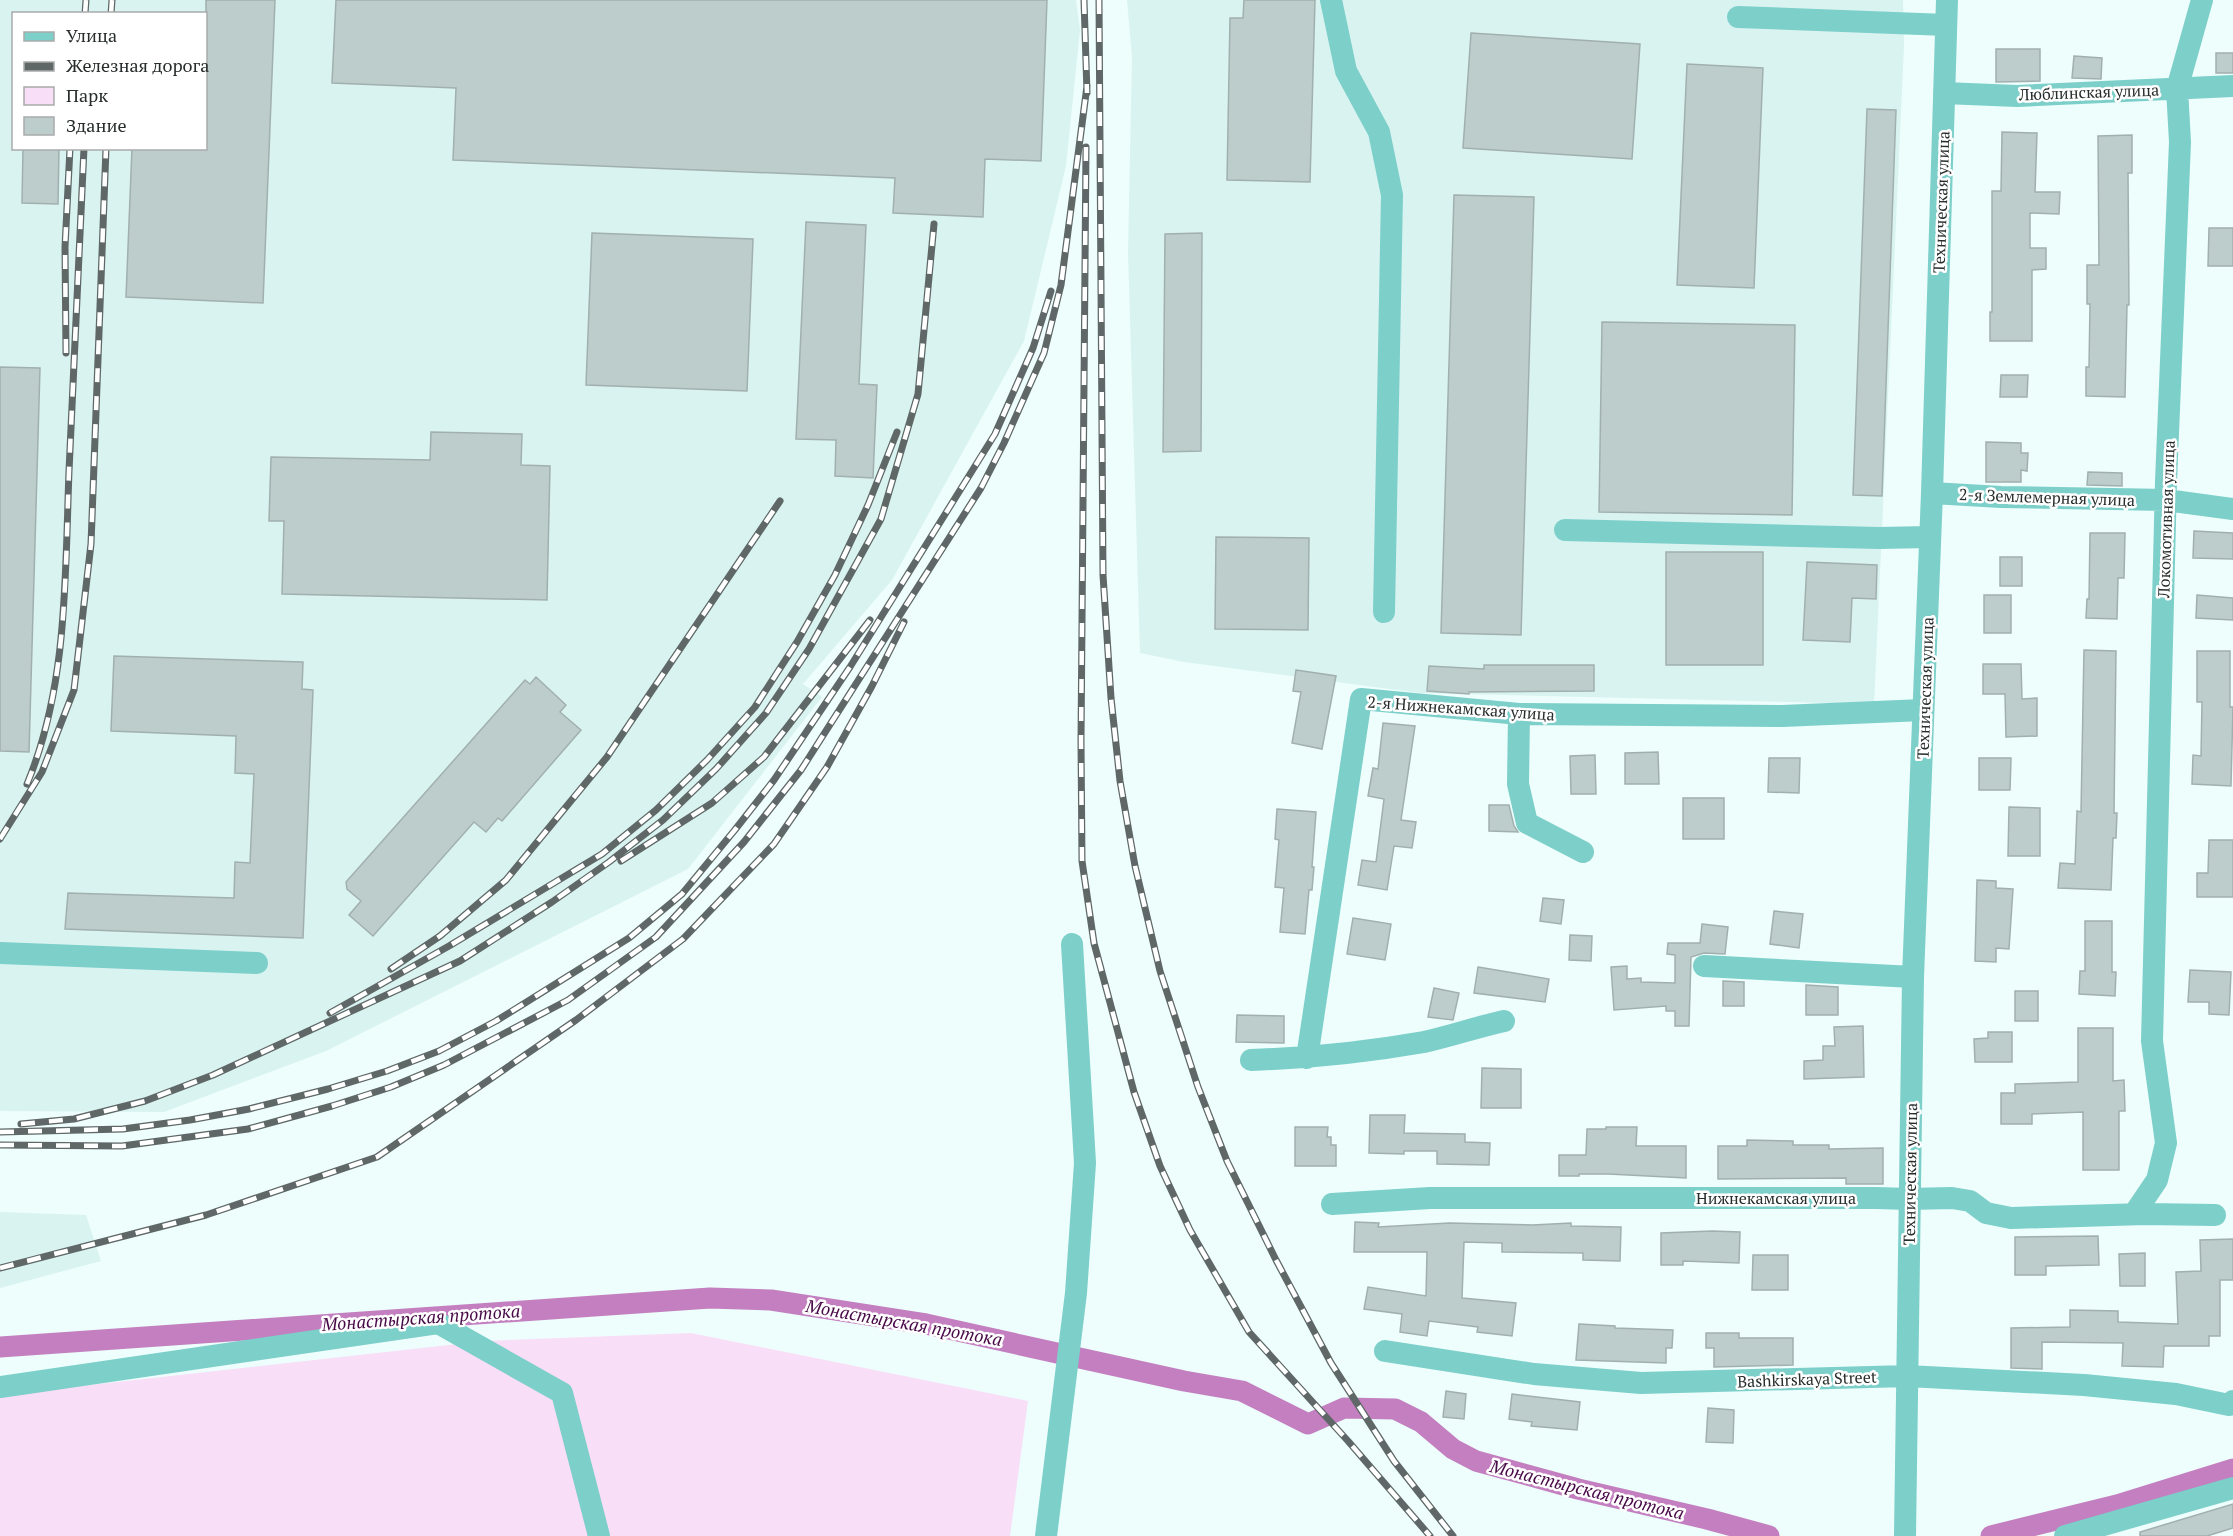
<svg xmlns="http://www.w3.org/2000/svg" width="2233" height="1536" font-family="'PT Serif',serif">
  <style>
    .built { fill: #d9f3f1; fill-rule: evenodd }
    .green { fill: #f9def7 }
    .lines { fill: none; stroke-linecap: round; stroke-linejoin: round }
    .canal { stroke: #c37fbf; stroke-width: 21 }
    .building { fill: #bdcdcc; stroke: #a1b0af; stroke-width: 1.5 }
    .minor { stroke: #7dcfca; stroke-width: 22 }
    .rail-casing { stroke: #5f6867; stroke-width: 7 }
    .rail { stroke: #fff; stroke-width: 4.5; stroke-dasharray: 14; stroke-linecap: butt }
    .labels { text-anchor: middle; stroke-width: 5; stroke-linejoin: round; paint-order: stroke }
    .street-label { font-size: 16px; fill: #272d2c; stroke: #fff }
    .water-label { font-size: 18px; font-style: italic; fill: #480947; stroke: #fff }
  </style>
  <rect width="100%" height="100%" fill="#edfefc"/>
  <path class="built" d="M0,0H1076L1080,30L1066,166L1024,341L892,580L803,684L822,697L688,869L326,1051L164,1112L0,1111ZM14,14H206V148H14Z
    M1127,0H1903L1904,46L1874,704L1420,693L1184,662L1140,653L1128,252L1132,57Z
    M0,1212L86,1215L101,1261L0,1288Z"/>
  <path class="green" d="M691,1333L1028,1401L1010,1536H0V1395L484,1341Z"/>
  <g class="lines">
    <path class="canal" d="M0,1347L710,1298L771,1300L926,1324L1184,1381L1242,1391L1308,1424L1344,1408L1395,1409L1421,1422L1453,1449L1476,1461L1578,1489L1707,1519L1769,1536
      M1991,1536L2117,1505L2233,1469"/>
  </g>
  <path class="building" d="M206,0H275L263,303L126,297L132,148H206Z
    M336,0H1047L1041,161L985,159L983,217L893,213L895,178L453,160L456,88L332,83Z
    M1244,0H1315L1310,182L1227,180L1230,18H1243Z
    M1471,33L1640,44L1632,159L1463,148Z
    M1996,49H2040V81L1996,82Z
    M2216,53H2233V73H2216Z
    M2074,56L2102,58L2101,79L2072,78Z
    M1687,64L1763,68L1754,288L1677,285Z
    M1867,109L1896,110L1882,496L1853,495Z
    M2002,132L2037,133L2035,192H2060L2059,214L2030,213V248H2046V269L2032,270V341H1990V312H1992V191H2001Z
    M2132,135V173H2128L2129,305H2127L2125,397L2086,396V367H2089L2090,304H2087V265H2099L2098,136Z
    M23,148H59L58,204L22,203Z
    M1454,195L1534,197L1521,635L1441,633Z
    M806,222L866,225L859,384L877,385L873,478L835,476L836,440L796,439Z
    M2209,228H2233V266H2208Z
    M592,233L753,239L747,391L586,385Z
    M1202,233L1201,451L1163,452L1165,234Z
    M1602,322L1795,325L1792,515L1599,512Z
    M0,367L40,368L29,752L0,751Z
    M2001,375H2028L2027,397H2000Z
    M431,432L522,434L521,465L550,466L547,600L282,594L284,521H269L271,457L430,460Z
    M1986,442L2021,443V453H2028L2027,471L2021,470V482H1986Z
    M2088,472L2122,473V486L2087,485Z
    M2194,531L2233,533V559L2193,558Z
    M2090,533H2125L2124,578H2118L2117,619L2086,618L2087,599H2089Z
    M1216,537L1309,538L1308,630L1215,629Z
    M1666,552H1763V665H1666Z
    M2000,557H2022V586H2000Z
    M1807,562L1877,565L1876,599L1852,598L1850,642L1803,640Z
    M1984,595H2011V633H1984Z
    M2197,595L2233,598V620L2196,618Z
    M2084,650L2116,651L2114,813H2117L2116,838H2113L2111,890L2058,888L2060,863L2075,864L2077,811L2081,812Z
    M2197,651H2230V707H2233L2231,786L2192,784L2193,755L2201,756L2202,702H2197Z
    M114,656L303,662L302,689L313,690L303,938L65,929L68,893L234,898L235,862L250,863L254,774L235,773L236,736L111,731Z
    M1983,664H2021L2022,699L2037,698V736L2006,737L2005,694H1983Z
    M1484,665H1594V691L1469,692V694L1427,691L1429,666L1484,669Z
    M1296,670L1336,676L1322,749L1292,743L1301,692L1293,691Z
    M536,677L566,705L560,712L581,730L502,821L498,818L486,832L474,822L373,936L349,915L361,901L347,889L346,882L525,680L530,684Z
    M1383,723L1415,726L1401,820L1416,822L1412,848L1394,846L1387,890L1358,885L1362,860L1376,862L1384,799L1368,796L1373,768L1378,769Z
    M1658,752L1659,784H1625V753Z
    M1595,755L1596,794H1571L1570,756Z
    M1769,758H1800L1799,793L1768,792Z
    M1979,758H2011L2010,790H1979Z
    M1683,798H1724V839H1683Z
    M1489,805H1509L1514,826L1518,832L1489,831Z
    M2009,807L2040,808V856H2008Z
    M1277,809L1316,812L1312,867H1314L1312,890H1309L1305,934L1280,932L1284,888L1275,887L1279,840L1275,839Z
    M2209,840H2233V897H2197V873H2208Z
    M1977,880L1996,881V888L2013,889L2009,949L1996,948V962L1975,961Z
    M1543,898L1564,900L1561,924L1540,921Z
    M1774,911L1803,914L1799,948L1770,944Z
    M1353,918L1391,924L1385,960L1347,954Z
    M2085,921H2112V972H2116L2115,996L2079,994L2080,971H2085Z
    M1702,924L1728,927L1725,954L1704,953L1691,957L1689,1026H1675V1011H1666V1006L1614,1010L1611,967L1627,966V979L1641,978V982L1675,983V955L1667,954L1668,943H1700Z
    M1570,935L1592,936L1591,961L1569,960Z
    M1478,967L1549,979L1545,1002L1474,993Z
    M2190,970L2231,972L2229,1015L2209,1014V1002H2188Z
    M1723,981L1744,982V1006H1723Z
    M1806,985L1838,987V1015H1806Z
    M1434,988L1459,993L1453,1020L1428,1017Z
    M2015,991H2038V1021H2015Z
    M1237,1015L1284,1016V1043L1236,1042Z
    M1863,1026L1864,1077L1804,1079V1061L1823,1060V1046H1835L1834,1027Z
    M2078,1028H2113V1081L2124,1080L2125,1111H2119V1170H2083V1112L2032,1114V1124H2001V1093H2015V1084L2078,1082Z
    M1988,1032H2012V1062H1975L1974,1039L1988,1038Z
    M1482,1068L1521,1069V1108H1481Z
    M1370,1115H1405L1404,1133L1465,1134V1142L1490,1143L1489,1165L1437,1164V1151H1404V1154L1369,1153Z
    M1295,1127H1328L1327,1137H1331V1145H1336V1166H1295Z
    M1606,1127H1637L1636,1146H1686V1178L1608,1174H1579V1176H1559V1155H1586L1587,1129H1606Z
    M1747,1140L1793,1141V1145H1829V1149L1883,1148V1184H1846V1178L1718,1179V1146H1747Z
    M1355,1222L1379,1223L1378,1227L1449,1223L1532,1225L1571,1223V1226L1621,1227L1620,1261L1583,1260V1253L1502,1252V1243L1464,1242L1462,1298L1516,1303L1512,1336L1477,1332L1478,1327L1429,1321L1427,1336L1400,1332L1402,1314L1364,1309L1368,1287L1426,1296L1427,1252H1354Z
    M1712,1231L1740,1232L1739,1263L1683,1261V1265H1661V1233Z
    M2098,1236L2099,1265L2046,1266V1275H2015V1237Z
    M2233,1239V1280H2220V1336H2209V1346H2164L2163,1367L2122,1366L2123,1343L2042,1342V1369L2011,1368V1328L2070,1327V1310L2118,1311V1322L2178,1324L2176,1272L2201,1271L2200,1240Z
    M2145,1253V1286H2120L2119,1254Z
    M1753,1255H1788V1290H1752Z
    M1579,1324L1615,1326V1328L1673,1330L1672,1348H1666V1363L1576,1360Z
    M1706,1333H1739V1338H1793V1365L1714,1367V1348H1706Z
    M1446,1391L1466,1394L1464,1419L1443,1417Z
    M1512,1394L1580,1402L1577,1430L1531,1426L1532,1422L1509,1419Z
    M1708,1408L1734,1410L1733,1443L1706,1442Z
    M2233,1504V1528L2207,1536H2140V1532Z"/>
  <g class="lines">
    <path class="minor" d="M1331,0L1346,71L1379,132L1392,195L1384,612
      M1738,17L1946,25
      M1944,93L2017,96L2233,86
      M1932,493L2001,497L2166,500L2233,509
      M1565,530L1879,538L1930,537
      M1519,714L1518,784L1527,823L1583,852
      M0,953L257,963
      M1704,966L1913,977
      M1307,1058L1361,699L1519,714L1782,716L1923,710
      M1251,1060C1309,1058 1367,1052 1424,1042C1451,1036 1477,1027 1504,1021
      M1332,1204L1430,1198H1876L1909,1199L1952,1198L1970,1201L1986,1213L2011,1218L2145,1214L2215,1215
      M2134,1214L2157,1180L2166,1143L2152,1041L2166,482L2180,142L2177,89L2202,0
      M1385,1351L1534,1374L1641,1383L1907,1376L2084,1385L2176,1394L2229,1405L2233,1401
      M0,1387L438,1323L562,1393L599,1536
      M1046,1536L1076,1293L1085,1163L1072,944
      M1905,1536L1913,977L1932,493L1947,0
      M2065,1536L2233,1488"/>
    <g class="rail-casing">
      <path id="rail" d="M1084,0L1087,93
        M1099,0L1103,575L1111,698L1120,781L1135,866L1160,971L1198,1087L1227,1161L1276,1260L1331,1363L1394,1461L1453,1536
        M85,14L86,0
        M111,14L112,0
        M1086,147L1081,741L1082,861L1094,943L1134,1092L1160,1166L1190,1230L1249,1332L1348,1441L1430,1536
        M66,353L65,247L70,148
        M27,784C68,686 65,575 69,471C74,363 79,256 84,148
        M0,839L42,772L74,690L91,544L106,148
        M621,861L712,803L764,757L870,620
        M391,969L440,936L506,880L607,757L780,501
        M330,1013L449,946L602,854L656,810L707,760L755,707L797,642L835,575L868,505L897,432
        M21,1124L74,1119L145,1101L213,1075L460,961L552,902L609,862L663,820L716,769L766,713L809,649L881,519L918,394L934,224
        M0,1132L123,1129L190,1120L249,1109L328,1089L387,1071L439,1051L496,1021L629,938L682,894L734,831L774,780L850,667L995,434L1033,348L1051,291
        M0,1145L122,1146L248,1129L332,1106L391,1087L444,1065L568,1000L656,937L744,842L801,770L981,488L1004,443L1044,353L1061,285L1087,86
        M0,1268L206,1215L377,1157L576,1020L683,939L774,844L827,767L872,686L904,622"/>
    </g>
    <use href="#rail" class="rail"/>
  </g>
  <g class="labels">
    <g class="street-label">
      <text transform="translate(2089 92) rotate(-2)" y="6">Люблинская улица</text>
      <text transform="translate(1941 202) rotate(-88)" y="6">Техническая улица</text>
      <text transform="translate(2047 497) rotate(2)" y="6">2-я Землемерная улица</text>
      <text transform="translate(2166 519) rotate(-88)" y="6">Локомотивная улица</text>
      <text transform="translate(1925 688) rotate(-88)" y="6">Техническая улица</text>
      <text transform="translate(1461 708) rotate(4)" y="6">2-я Нижнекамская улица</text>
      <text transform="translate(1910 1174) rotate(-89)" y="6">Техническая улица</text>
      <text x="1776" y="1204">Нижнекамская улица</text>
      <text transform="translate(1807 1379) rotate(-2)" y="6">Bashkirskaya Street</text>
    </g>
    <g class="water-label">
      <text transform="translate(421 1318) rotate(-4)" y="6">Монастырская протока</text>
      <text transform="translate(904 1323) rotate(10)" y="6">Монастырская протока</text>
      <text transform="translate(1587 1490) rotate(14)" y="6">Монастырская протока</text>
    </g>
  </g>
  <rect x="12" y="12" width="195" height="138" fill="#ffffff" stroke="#a9abab" stroke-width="1.5"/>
  <rect x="24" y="32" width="30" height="9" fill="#7dcfca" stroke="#a9abab" stroke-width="1.5"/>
  <text x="66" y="42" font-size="18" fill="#272d2c">Улица</text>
  <rect x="24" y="62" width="30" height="9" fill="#5f6867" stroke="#a9abab" stroke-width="1.5"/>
  <text x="66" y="72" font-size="18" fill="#272d2c">Железная дорога</text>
  <rect x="24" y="87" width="30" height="18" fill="#f9def7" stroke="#a9abab" stroke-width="1.5"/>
  <text x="66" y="102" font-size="18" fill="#272d2c">Парк</text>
  <rect x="24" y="117" width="30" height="18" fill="#bdcdcc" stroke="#a9abab" stroke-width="1.5"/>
  <text x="66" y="132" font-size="18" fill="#272d2c">Здание</text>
</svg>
